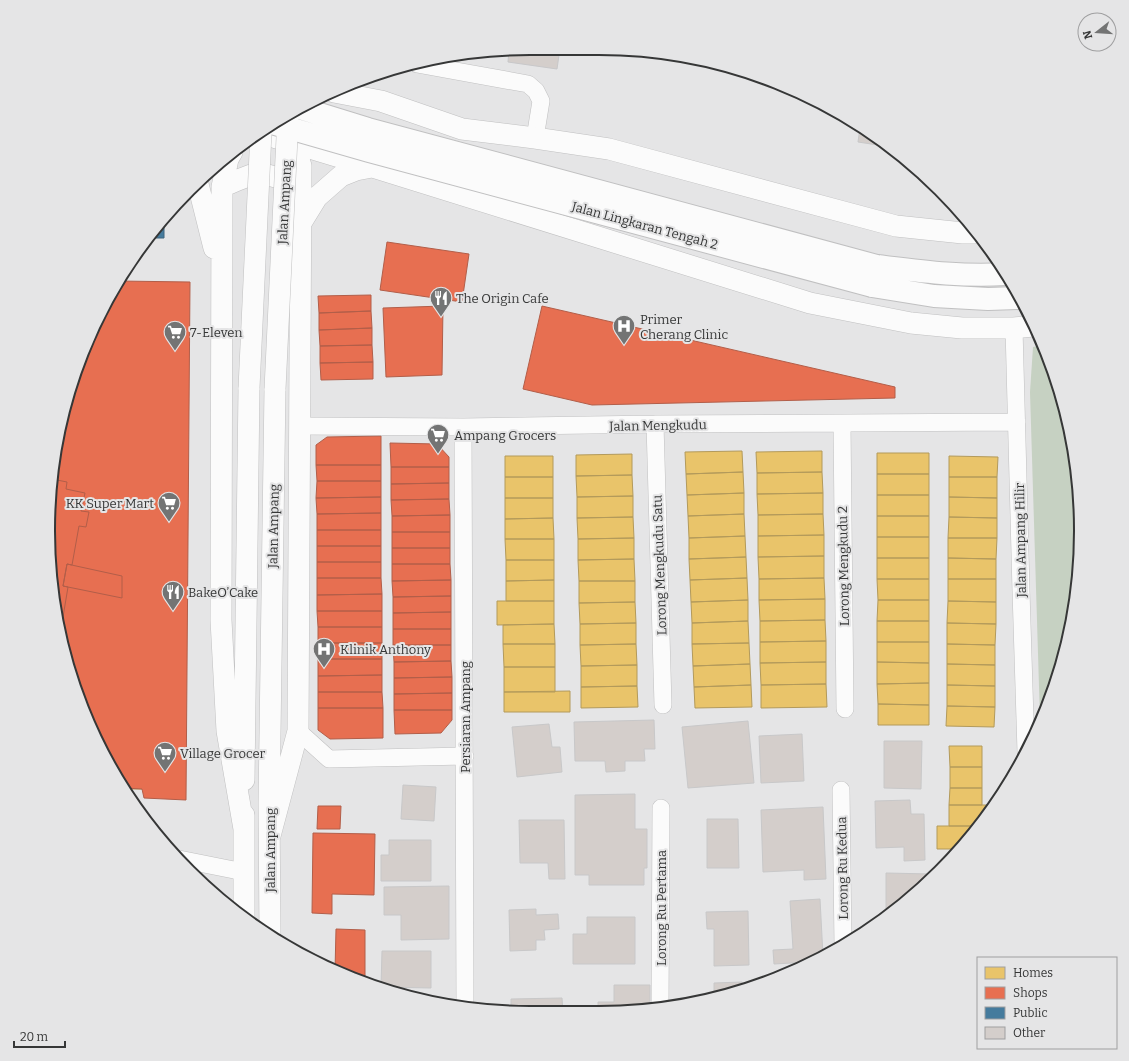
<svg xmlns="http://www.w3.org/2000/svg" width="1129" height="1061" font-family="Bitter,serif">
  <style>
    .green { fill: #c6d1c2 }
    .homes { fill: #e9c46a; stroke: #b39a5b }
    .shops { fill: #e76f51; stroke: #b25e49 }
    .public { fill: #457b9d; stroke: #40677e }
    .building { fill: #d4cecb; stroke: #c8c8c9 }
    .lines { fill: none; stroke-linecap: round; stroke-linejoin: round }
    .minor-casing { stroke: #c0c0c1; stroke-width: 18 }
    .major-casing { stroke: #c0c0c1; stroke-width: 22 }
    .highway-casing { stroke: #c0c0c1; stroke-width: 24 }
    .minor { stroke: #fbfbfb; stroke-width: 17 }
    .major { stroke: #fbfbfb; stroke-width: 21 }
    .highway { stroke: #fbfbfb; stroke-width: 22 }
    .major-bridge-casing { stroke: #c0c0c1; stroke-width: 22; stroke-linecap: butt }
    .highway-bridge-casing { stroke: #c0c0c1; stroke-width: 24; stroke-linecap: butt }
    .major-bridge { stroke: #fbfbfb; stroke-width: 21 }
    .highway-bridge { stroke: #fbfbfb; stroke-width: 22 }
    .labels { text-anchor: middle; stroke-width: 4; stroke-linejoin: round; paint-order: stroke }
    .street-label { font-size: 13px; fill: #363737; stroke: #e5e5e6 }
    .poi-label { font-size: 13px; fill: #363737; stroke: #e5e5e6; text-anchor: start }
    .rim { fill: none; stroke: #363737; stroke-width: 2 }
  </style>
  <rect width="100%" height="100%" fill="#e5e5e6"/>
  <path class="green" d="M1042,345L1055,376L1077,467L1080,562L1065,655L1040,719L1030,392L1033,347Z"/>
  <path class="homes" d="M508,50L507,55L492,53V52Z
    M126,302L181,303V324H179V369H180V388H187L186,420H179V463H181V491L156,490V508H164V512H181L180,619L183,620V631H186V642L162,641V650H183V661H170V676H182L181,745L171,744V752H183V767H179V797H164V789H156V779H150V783H142V789H127L128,759H123L124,720L132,721V707H125V685H117V674H125V661H113V648H136V642H111V629H115L116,612H129V602H122V505H134V492H118V464H125V379H118V361H121V354H123V347H127V341H121V323H137V310H126Z
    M742,451L743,472L686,474L685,452Z
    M822,451V472L757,473L756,452Z
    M877,453H929V474H877Z
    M632,454V475L576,476V455Z
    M505,456H553V477H505Z
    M949,456L998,457L997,477H949Z
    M743,472L744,493L687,495L686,474Z
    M822,472L823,493L757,494V473Z
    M877,474H929V495H877Z
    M632,475L633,496L577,497L576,476Z
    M505,477H553V498H505Z
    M949,477H997V498L949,497Z
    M744,493V514L688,516L687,495Z
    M823,493V514L758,515L757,494Z
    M877,495H929V516H877Z
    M633,496V517L577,518V497Z
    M949,497L997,498V518L949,517Z
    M505,498H553V518L505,519Z
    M744,514L745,536L689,538L688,516Z
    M823,514L824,535L758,536V515Z
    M877,516H929V537H877Z
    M633,517L634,538L578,539L577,518Z
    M949,517L997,518V538H948Z
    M553,518L554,539H505V519Z
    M824,535V556L758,557V536Z
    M745,536L746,557L689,559V538Z
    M877,537H929V558H877Z
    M634,538V559L578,560V539Z
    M948,538H997L996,559L948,558Z
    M505,539H554V560H506Z
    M824,556V578L759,579L758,557Z
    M746,557L747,578L690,580L689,559Z
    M877,558H929V579H877Z
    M948,558L996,559V579H948Z
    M634,559L635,581H579L578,560Z
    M506,560H554V580L506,581Z
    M747,578L748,600L691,602L690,580Z
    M824,578L825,599L759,600V579Z
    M877,579H929V600H878Z
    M948,579H996V602L948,601Z
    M554,580V601H506V581Z
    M579,581H635V602L579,603Z
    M825,599V620L760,621L759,600Z
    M748,600V621L692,623L691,602Z
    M878,600H929V621H877Z
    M497,601H554V624L497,625Z
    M948,601L996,602V624L947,623Z
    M635,602L636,623L580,624L579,603Z
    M825,620L826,641L760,642V621Z
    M748,621L749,643L692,644V623Z
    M877,621H929V642H877Z
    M636,623V644L580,645V624Z
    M947,623L996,624L995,645L947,644Z
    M554,624L555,644H503V625Z
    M826,641V662L760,663V642Z
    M877,642H929V663L877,662Z
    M749,643L750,664L693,666L692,644Z
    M503,644H555V667H504Z
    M636,644L637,665L581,666L580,645Z
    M947,644L995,645V665L947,664Z
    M826,662V684L761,685L760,663Z
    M877,662L929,663V683L877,684Z
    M750,664L751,685L694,687L693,666Z
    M947,664L995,665V686L947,685Z
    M637,665V686L581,687V666Z
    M504,667H555V692H504Z
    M929,683V705L878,704L877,684Z
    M826,684L827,707L761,708V685Z
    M751,685L752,707L695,708L694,687Z
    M947,685L995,686V707L947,706Z
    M637,686L638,707L581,708V687Z
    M570,691V712H504V692Z
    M878,704L929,705V725H878Z
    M947,706L995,707L994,727L946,726Z
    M949,746H982V767H950Z
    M950,767H982V788H950Z
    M950,788H982V805H949Z
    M949,805H993L979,826H949Z
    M937,826H979L958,849H937Z"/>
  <path class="shops" d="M387,242L469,254L462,302L380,290Z
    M118,281L190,282L186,800L144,798L142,789L125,788L113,772L74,686L52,594L49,499L65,405L113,289Z
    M371,295V311L319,313L318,296Z
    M443,306L442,375L386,377L383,308Z
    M542,306L895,387V398L592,405L523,389Z
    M371,311L372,328L319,330V313Z
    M372,328V345L320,346L319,330Z
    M372,345L373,362L320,363V346Z
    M373,362V379L321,380L320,363Z
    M381,436V465H316V445L327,437Z
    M390,443L437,444L449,457V467H391Z
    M316,465H381V481H317Z
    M391,467H449V483L391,484Z
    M52,479L67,482L66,489L85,493L81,511L89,512L86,527L79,526L72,565L67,564L63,586L68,587L61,629L52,594L49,499Z
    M317,481H381V497L316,498Z
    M449,483V499L391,500V484Z
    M381,497V513L317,514L316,498Z
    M449,499L450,515L392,516L391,500Z
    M381,513V530H317V514Z
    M450,515V532H392V516Z
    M317,530H381V546H317Z
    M392,532H450V548H392Z
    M317,546H381V562H317Z
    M392,548H450V564H392Z
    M317,562H381V578H317Z
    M67,564L122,576V598L63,586Z
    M392,564H450L451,580L392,581Z
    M317,578H381L382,594L317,595Z
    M451,580V596L393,597L392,581Z
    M382,594V611H317V595Z
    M451,596V612L393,613V597Z
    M317,611H382V627H318Z
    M451,612V629H393V613Z
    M318,627H382V643H318Z
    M393,629H451V645H393Z
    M318,643H382V659H318Z
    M393,645H451V661L394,662Z
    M318,659H382V675L318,676Z
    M451,661L452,677L394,678V662Z
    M382,675V692H318V676Z
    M452,677V693L394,694V678Z
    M318,692H382L383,708H318Z
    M452,693V710H394V694Z
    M318,708H383V738L330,739L318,730Z
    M394,710H452V720L441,733L395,734Z
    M318,806H341L340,829H317Z
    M313,833L375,834L374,895L332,894V914L312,913Z
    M336,929L365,930V982L346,976L335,971Z"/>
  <path class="public" d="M164,219V238H149L163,219Z"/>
  <path class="building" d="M530,48H560L557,69L508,62L509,50Z
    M860,128L891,147L858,142Z
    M654,720L655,749H644L645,761H625V771L606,772L605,761H575L574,722Z
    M748,721L754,783L688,788L682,727Z
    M549,724L552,747H560L562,772L517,777L512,727Z
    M802,734L804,781L761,783L759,736Z
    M884,741H922L921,789L884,788Z
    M403,785L436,787L434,821L401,819Z
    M635,794V829H647V868H644V885H589V875H575V795Z
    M910,800L911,814H924L925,860L904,861V847L876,848L875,801Z
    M823,807L826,879L804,880V870L763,872L761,810Z
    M707,819H738L739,868H707Z
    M519,820H564L565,879H549L548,863H520Z
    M389,840H431V881H381V855H389Z
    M886,873L931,874V877L917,893L886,915Z
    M449,886V939L401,940V915H384V887Z
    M820,899L823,956L809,962L774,964L773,950L793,949L790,901Z
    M536,909V915L558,914L559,929L544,930L545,940H536V950L510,951L509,910Z
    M748,911L749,965L714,966V929H707L706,912Z
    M587,917H635V964H573V934H587Z
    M382,951H431V988L381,987Z
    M762,977L775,978L762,984Z
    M742,982L743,990L714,997V983Z
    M614,985H650V1009L598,1011V1002H614Z
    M562,998L563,1012L530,1013L511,1011V999Z"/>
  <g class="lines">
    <g class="minor-casing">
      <path id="minor" d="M417,64L528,84L536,91L541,101L535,138
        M1014,328L1021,591L1026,752
        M655,424L663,705
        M842,424L845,709
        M299,426L463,427L655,424L1017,422
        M463,427L465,1007
        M298,731L329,759L465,756
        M841,790L843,946
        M179,859L244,872
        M660,1009L661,808"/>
    </g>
    <g class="major-casing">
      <path id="major" d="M334,92L381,101L462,129L535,138L609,149L896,226L963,233H976
        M260,133L379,169L810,303L911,323L962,328H1014L1033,326
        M232,152L228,159L222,187L221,620L227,731L244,829
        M198,184L214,248
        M222,187L238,180L251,175H268L286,180L298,191
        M301,223L317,197L341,176L356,170L372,167
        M244,780L249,388
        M244,815V917
        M270,836L298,731L301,166L294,143L288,135
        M270,936L269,803L275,389"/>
    </g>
    <g class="highway-casing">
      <path id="highway" d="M877,266C919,271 962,277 1005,274
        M872,286L934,296L988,299L1020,298"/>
    </g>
    <use href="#minor" class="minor"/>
    <use href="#major" class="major"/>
    <use href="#highway" class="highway"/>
    <g class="major-bridge-casing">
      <path id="major-bridge" d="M249,388L261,132
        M275,389L288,116"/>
    </g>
    <g class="highway-bridge-casing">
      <path id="highway-bridge" d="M300,108L368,129L877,266
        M275,124L369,151L872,286"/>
    </g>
    <use href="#major-bridge" class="major-bridge"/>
    <use href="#highway-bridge" class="highway-bridge"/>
  </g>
  <defs>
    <g id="restaurant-pin" transform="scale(1.15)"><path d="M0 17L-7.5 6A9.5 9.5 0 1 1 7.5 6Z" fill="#737474" stroke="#e5e5e6"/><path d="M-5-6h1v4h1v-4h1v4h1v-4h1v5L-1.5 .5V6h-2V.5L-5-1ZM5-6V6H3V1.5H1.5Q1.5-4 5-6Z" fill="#fff"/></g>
    <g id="hospital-pin" transform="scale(1.15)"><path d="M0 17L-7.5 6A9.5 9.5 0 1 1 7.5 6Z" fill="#737474" stroke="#e5e5e6"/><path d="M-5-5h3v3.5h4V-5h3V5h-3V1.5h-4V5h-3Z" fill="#fff"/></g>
    <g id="supermarket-pin" transform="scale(1.15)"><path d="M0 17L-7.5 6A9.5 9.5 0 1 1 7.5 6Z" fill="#737474" stroke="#e5e5e6"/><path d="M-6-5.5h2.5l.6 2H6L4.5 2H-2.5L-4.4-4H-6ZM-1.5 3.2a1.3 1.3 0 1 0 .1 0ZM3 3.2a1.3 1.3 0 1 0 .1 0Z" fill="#fff"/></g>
  </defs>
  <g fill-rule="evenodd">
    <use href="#restaurant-pin" x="441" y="298"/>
    <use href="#hospital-pin" x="624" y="326"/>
    <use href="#supermarket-pin" x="175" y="332"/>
    <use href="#supermarket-pin" x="438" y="435"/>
    <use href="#supermarket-pin" x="169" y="503"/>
    <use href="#restaurant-pin" x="173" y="592"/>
    <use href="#hospital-pin" x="324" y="649"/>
    <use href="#supermarket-pin" x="165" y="753"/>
  </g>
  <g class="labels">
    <g class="street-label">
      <text transform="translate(284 202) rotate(-87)" y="5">Jalan Ampang</text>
      <text transform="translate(645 225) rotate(15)" y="5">Jalan Lingkaran Tengah 2</text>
      <text transform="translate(658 425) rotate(-1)" y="5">Jalan Mengkudu</text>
      <text transform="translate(273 526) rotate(-89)" y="5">Jalan Ampang</text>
      <text transform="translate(1020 540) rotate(-91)" y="5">Jalan Ampang Hilir</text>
      <text transform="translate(659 565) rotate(-92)" y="5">Lorong Mengkudu Satu</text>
      <text transform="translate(843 566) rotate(-91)" y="5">Lorong Mengkudu 2</text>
      <text transform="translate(465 717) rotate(-90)" y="5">Persiaran Ampang</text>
      <text transform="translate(270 850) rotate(-90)" y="5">Jalan Ampang</text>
      <text transform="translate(842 868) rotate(-91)" y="5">Lorong Ru Kedua</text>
      <text transform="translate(661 908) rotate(-90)" y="5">Lorong Ru Pertama</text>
    </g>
    <g class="poi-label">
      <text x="456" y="303">The Origin Cafe</text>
      <text x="640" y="324">Primer<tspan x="640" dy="15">Cherang Clinic</tspan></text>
      <text x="190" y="337">7-Eleven</text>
      <text x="454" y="440">Ampang Grocers</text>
      <text x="154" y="508" text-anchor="end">KK Super Mart</text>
      <text x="188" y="597">BakeO’Cake</text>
      <text x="340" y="654">Klinik Anthony</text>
      <text x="180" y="758">Village Grocer</text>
    </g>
  </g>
  <path d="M0 0H1129V1061H0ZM530 55H599A475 475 0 0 1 1074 530V531A475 475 0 0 1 599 1006H530A475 475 0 0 1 55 531V530A475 475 0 0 1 530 55Z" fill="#e5e5e6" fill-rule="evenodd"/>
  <path class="rim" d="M530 55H599A475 475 0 0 1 1074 530V531A475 475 0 0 1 599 1006H530A475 475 0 0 1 55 531V530A475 475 0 0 1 530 55Z"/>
  <rect x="977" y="957" width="140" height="92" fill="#e5e5e6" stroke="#9f9fa0"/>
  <rect x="985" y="967" width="20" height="12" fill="#e9c46a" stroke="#9f9fa0"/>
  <text x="1013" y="977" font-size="12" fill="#363737">Homes</text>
  <rect x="985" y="987" width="20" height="12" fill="#e76f51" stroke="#9f9fa0"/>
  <text x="1013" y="997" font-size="12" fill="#363737">Shops</text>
  <rect x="985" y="1007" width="20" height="12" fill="#457b9d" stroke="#9f9fa0"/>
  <text x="1013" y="1017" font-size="12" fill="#363737">Public</text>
  <rect x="985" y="1027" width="20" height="12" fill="#d4cecb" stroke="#9f9fa0"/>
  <text x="1013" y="1037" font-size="12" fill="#363737">Other</text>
  <g transform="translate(1097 32) rotate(253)"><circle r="19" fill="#e5e5e6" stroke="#9f9fa0"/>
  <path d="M0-3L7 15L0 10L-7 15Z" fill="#737474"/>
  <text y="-6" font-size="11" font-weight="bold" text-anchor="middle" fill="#363737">N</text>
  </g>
  <path d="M14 1041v6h51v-6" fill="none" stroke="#363737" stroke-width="2"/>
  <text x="20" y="1041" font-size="12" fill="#363737" stroke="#e5e5e6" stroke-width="3" paint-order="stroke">20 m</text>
</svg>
